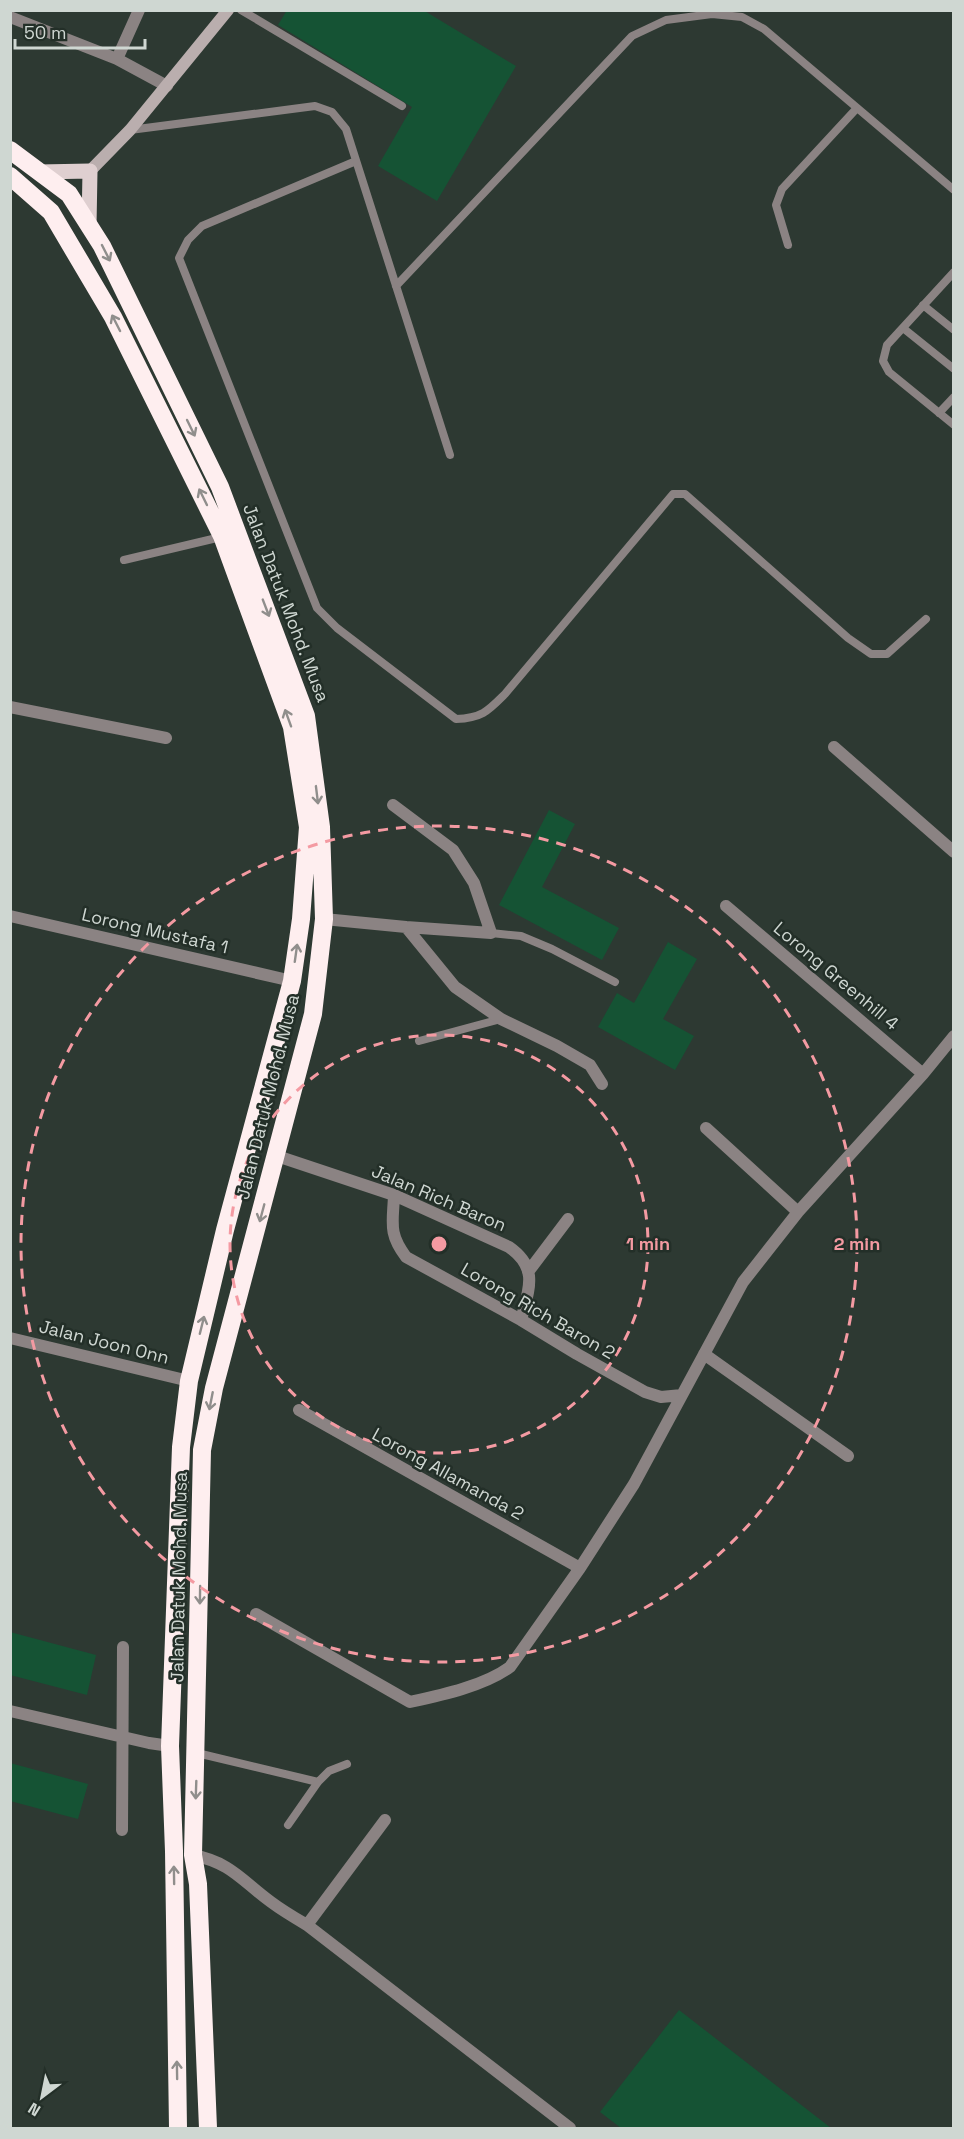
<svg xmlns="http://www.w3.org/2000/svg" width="964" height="2139" font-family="'Space Grotesk',sans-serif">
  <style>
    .building { fill: #155334 }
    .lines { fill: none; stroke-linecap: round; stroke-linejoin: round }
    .lane { stroke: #8b8383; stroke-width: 8 }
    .street { stroke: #8b8383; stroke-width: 12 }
    .secondary { stroke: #baaeae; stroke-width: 12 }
    .primary { stroke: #dfcfd0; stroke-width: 15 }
    .highway { stroke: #feeeef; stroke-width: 18 }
    .oneway { stroke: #908e8c }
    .ring { fill: none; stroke: #f49aa2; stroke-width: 3; stroke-dasharray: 10 8 }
    .labels { text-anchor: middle; stroke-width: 5; stroke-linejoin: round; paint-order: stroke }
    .street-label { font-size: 18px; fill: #cfd7d2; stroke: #232f28 }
    .centre { fill: #f49aa2; stroke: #232f28; stroke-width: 3 }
    .ring-label { font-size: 18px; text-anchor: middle; font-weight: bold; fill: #f49aa2; stroke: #232f28; stroke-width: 5; stroke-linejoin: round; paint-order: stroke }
  </style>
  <rect width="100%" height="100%" fill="#2d3932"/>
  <path class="building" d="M287,10H423L516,66L437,201L378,166L412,107L278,25Z
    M549,810L575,824L542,887L619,928L602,960L499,905Z
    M668,942L697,959L663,1019L694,1036L675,1070L598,1027L617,993L634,1003Z
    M10,1632L96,1655L87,1695L10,1675Z
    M10,1763L88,1784L78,1819L10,1801Z
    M679,2010L831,2128H621L600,2112Z"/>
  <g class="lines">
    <path class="lane" d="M241,10L402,106
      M130,130L315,106L332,112L346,129L450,455
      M356,161L202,226L188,240L179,258L317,608L337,628L456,719C482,718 488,711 505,694L673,494H685L848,638L871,654H887L926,619
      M788,245L776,205L782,189L857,108
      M954,272L887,345L883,361L889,372L954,425
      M396,286L632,36L666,20L712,14L742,17L764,29L954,190
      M923,305L954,330
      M903,328L954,369
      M939,413L954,397
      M124,560L221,537
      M491,933L521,936L552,949L615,982
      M419,1041L501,1019
      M197,1753L318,1782
      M288,1825L318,1782L329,1771L347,1764"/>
    <path class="street" d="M10,17L117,59L167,86
      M117,59L139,10
      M10,707L166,738
      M834,747L954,852
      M726,906L923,1074
      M10,916L292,981
      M324,919L406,927L491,933L474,883L453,850L393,805
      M406,927L455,987L501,1019L557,1046L590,1065L602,1084
      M706,1128L798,1212
      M277,1156L394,1195L509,1247C539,1268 529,1289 521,1320
      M394,1195C393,1223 388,1233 406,1257L521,1320L577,1354L645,1392L661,1397L682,1395
      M528,1272L568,1219
      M10,1338L189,1381
      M704,1354L848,1456
      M299,1410L580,1568
      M256,1614L410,1702C442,1695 484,1686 510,1667L580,1568L634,1484L743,1282L798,1212L923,1074L954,1036
      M10,1711L149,1743L170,1746
      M122,1830L123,1647
      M193,1855C232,1863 242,1881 271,1902C283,1911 295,1918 307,1925L570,2128
      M307,1925L385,1820"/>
    <path class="secondary" d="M90,171L130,130L228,10"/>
    <path class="primary" d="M39,172L90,171L89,226"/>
    <path class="highway" d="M10,150L69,194L102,246L220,487L306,716L321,827L324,919L313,1014L214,1388L202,1450L193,1855L198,1884L208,2128
      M10,176L51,212L113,317L222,536L292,727L308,827L301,919L292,981L225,1230L189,1381L181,1447L170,1746L174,1851L178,2128"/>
  </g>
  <defs><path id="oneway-shaft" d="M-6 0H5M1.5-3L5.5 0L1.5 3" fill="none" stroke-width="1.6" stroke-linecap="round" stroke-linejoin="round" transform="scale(1.5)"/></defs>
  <g class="oneway">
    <use href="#oneway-shaft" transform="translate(106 253) rotate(63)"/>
    <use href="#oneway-shaft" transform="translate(116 323) rotate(-117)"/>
    <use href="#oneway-shaft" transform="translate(191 428) rotate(64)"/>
    <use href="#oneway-shaft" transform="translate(203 497) rotate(-116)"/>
    <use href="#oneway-shaft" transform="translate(266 608) rotate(69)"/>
    <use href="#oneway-shaft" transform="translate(288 718) rotate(-110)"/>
    <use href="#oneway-shaft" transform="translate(317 795) rotate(83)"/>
    <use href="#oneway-shaft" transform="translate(296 953) rotate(-82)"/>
    <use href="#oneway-shaft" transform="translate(262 1213) rotate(105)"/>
    <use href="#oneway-shaft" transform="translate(202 1325) rotate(-76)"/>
    <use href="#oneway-shaft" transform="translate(211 1401) rotate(101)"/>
    <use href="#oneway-shaft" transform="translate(200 1595) rotate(91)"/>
    <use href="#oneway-shaft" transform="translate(196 1790) rotate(92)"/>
    <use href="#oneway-shaft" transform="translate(174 1875) rotate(-91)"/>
    <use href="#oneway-shaft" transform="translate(177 2070) rotate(-91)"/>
  </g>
  <g class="ring">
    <circle cx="439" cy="1244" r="209"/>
    <circle cx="439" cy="1244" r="418"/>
  </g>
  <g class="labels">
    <g class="street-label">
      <text transform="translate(286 603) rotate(69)" y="6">Jalan Datuk Mohd. Musa</text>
      <text transform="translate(155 931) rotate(13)" y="6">Lorong Mustafa 1</text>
      <text transform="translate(836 976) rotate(40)" y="6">Lorong Greenhill 4</text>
      <text transform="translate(268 1097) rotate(-76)" y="6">Jalan Datuk Mohd. Musa</text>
      <text transform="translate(439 1198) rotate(23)" y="6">Jalan Rich Baron</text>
      <text transform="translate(538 1311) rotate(30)" y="6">Lorong Rich Baron 2</text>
      <text transform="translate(104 1342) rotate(14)" y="6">Jalan Joon Onn</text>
      <text transform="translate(448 1474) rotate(29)" y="6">Lorong Allamanda 2</text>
      <text transform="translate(179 1577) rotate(-89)" y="6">Jalan Datuk Mohd. Musa</text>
    </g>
  </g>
  <circle cx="439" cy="1244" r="9" class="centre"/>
  <g class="ring-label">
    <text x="648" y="1250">1 min</text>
    <text x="857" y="1250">2 min</text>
  </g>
  <rect width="964" height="2139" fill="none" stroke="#cfd7d2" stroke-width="24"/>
  <g transform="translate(42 2097) rotate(212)" stroke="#232f28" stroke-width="4.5" paint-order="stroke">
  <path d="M0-4.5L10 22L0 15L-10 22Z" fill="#cfd7d2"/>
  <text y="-9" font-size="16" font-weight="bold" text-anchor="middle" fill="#cfd7d2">N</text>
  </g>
  <path d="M15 39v9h130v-9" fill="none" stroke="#cfd7d2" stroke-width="3"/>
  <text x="24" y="39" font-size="18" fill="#cfd7d2" stroke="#232f28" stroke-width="4.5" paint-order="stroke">50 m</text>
</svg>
